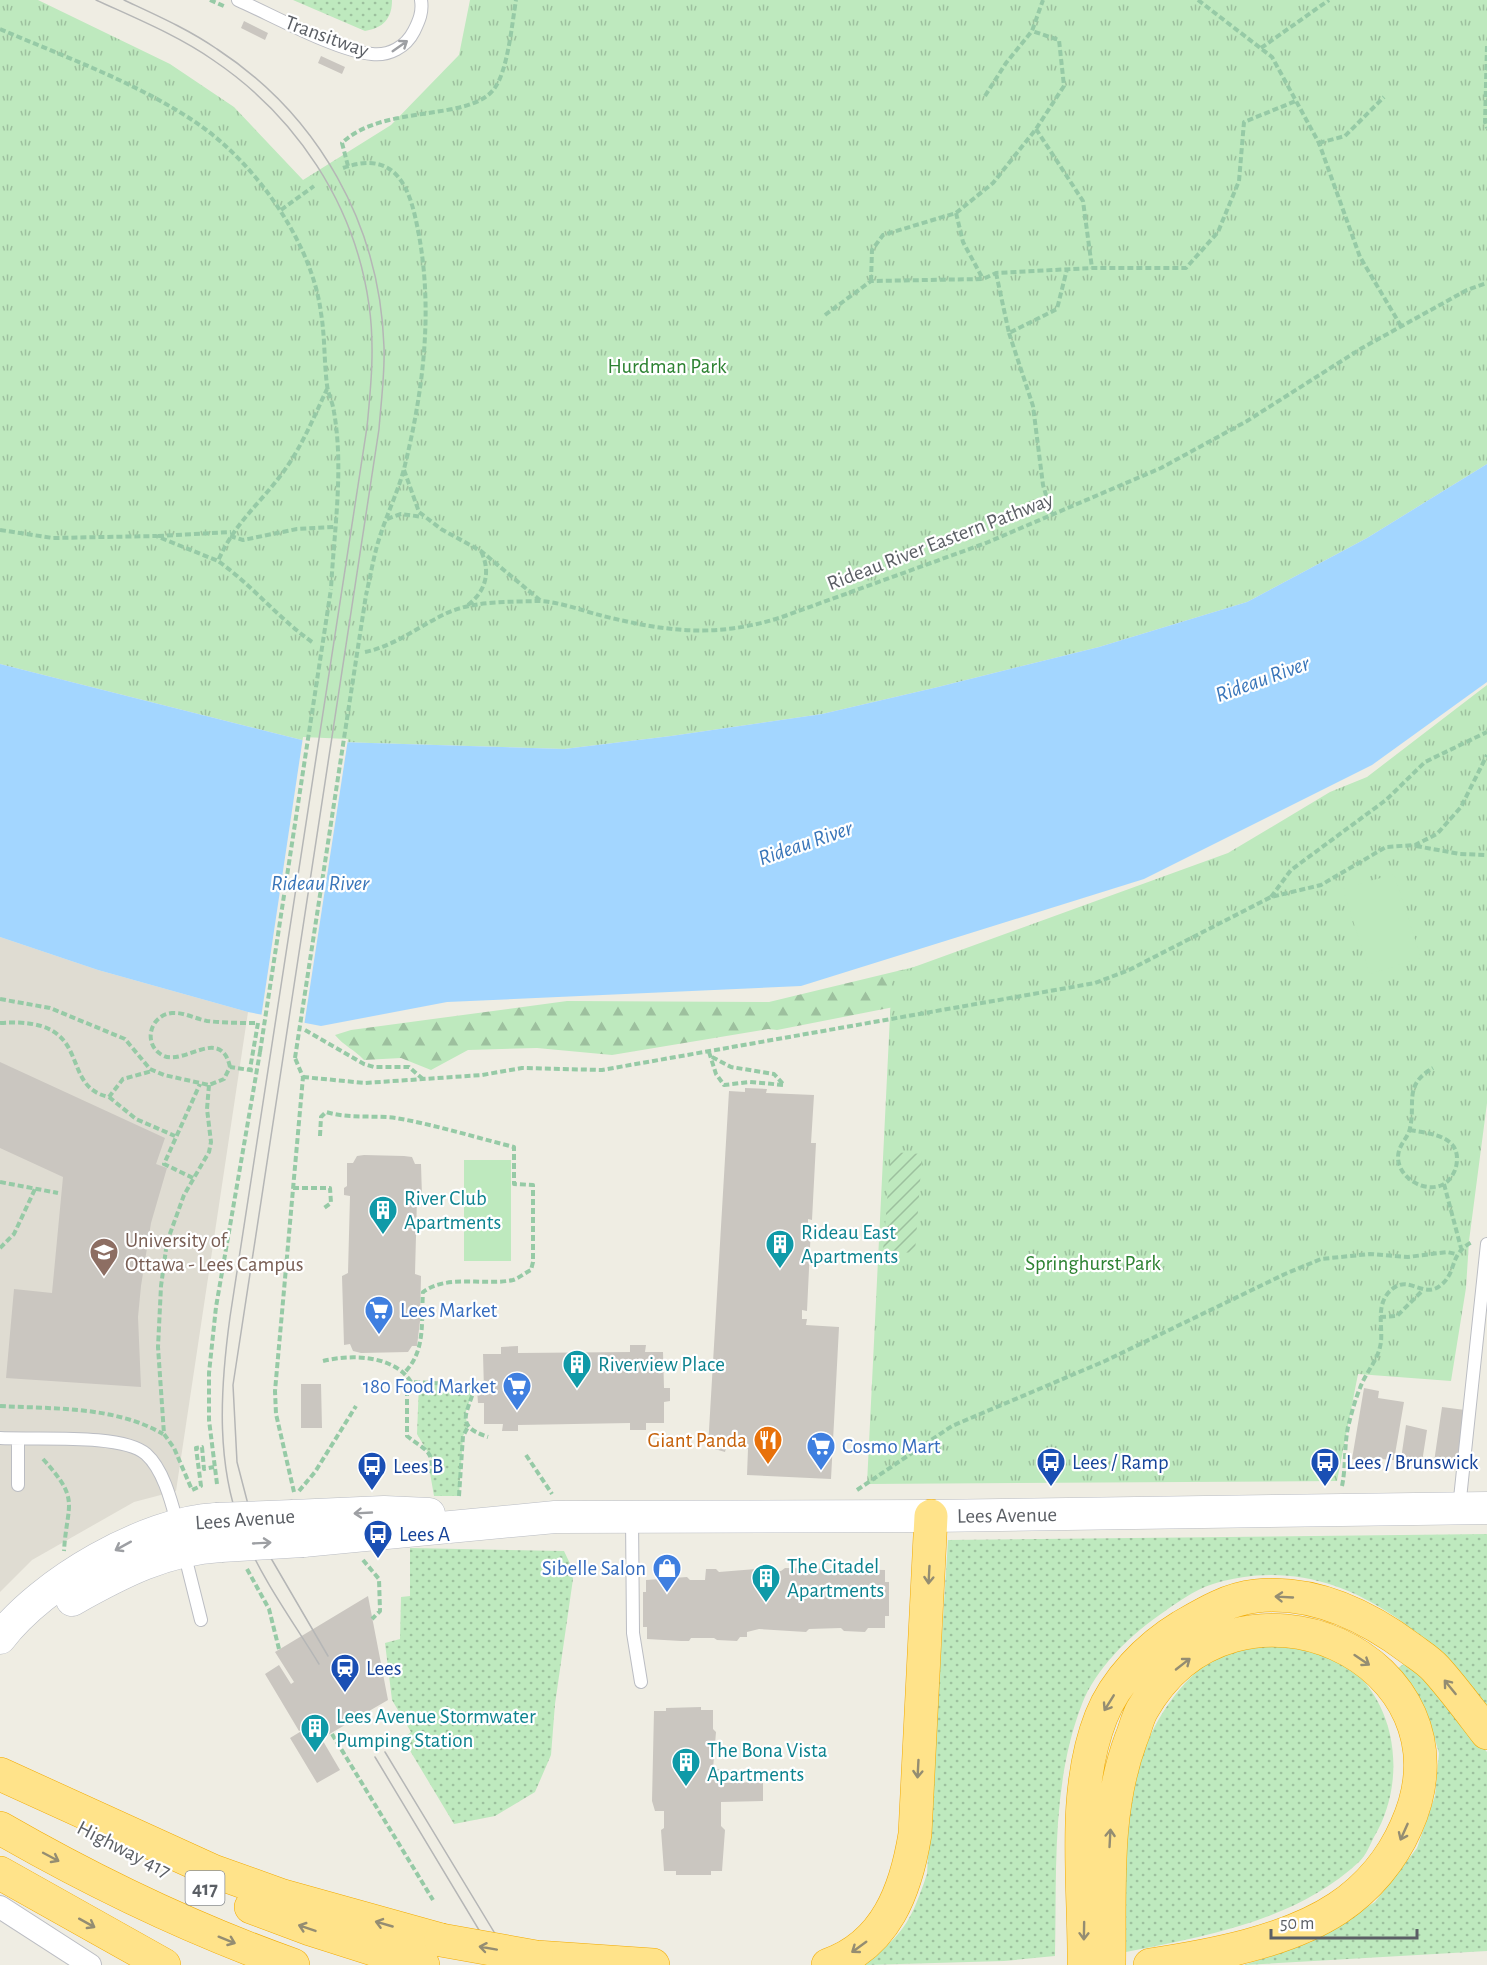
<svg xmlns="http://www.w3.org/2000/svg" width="1487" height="1965" font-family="'Alegreya Sans',sans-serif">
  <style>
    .education { fill: #dfdcd2 }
    .grass { fill: url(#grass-dots) }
    .forest { fill: url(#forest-firs) }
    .park { fill: url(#park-tufts) }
    .garden { fill: url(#garden-furrows) }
    .pitch { fill: #bee9be }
    .water { fill: #a3d6ff }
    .pier { fill: #efede3 }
    .building { fill: #cac6c0 }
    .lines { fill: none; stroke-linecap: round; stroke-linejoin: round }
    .lane-casing { stroke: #bbbdc3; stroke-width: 14 }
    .street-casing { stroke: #bbbdc3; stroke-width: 24 }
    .secondary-casing { stroke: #b9bcc3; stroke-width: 33 }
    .highway-casing { stroke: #f2aa00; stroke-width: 34 }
    .path { stroke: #96caa6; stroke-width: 4; stroke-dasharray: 6 3; stroke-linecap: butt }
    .lane { stroke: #fff; stroke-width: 12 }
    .street { stroke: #fff; stroke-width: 22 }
    .secondary { stroke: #fff; stroke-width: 32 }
    .highway { stroke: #ffe38a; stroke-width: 33 }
    .tram { stroke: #b5b6b6; stroke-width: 1.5 }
    .secondary-bridge-casing { stroke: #b9bcc3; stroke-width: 33; stroke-linecap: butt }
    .highway-bridge-casing { stroke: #f2aa00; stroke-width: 34; stroke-linecap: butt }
    .path-bridge { stroke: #96caa6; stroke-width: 4; stroke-dasharray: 6 3; stroke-linecap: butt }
    .secondary-bridge { stroke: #fff; stroke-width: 32 }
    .highway-bridge { stroke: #ffe38a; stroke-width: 33 }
    .oneway { stroke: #9d9fa3 }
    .oneway2 { stroke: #948d72 }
    .labels { text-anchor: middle; stroke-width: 4.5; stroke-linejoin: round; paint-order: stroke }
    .shield { fill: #fff; stroke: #8c8f93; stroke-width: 1.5 }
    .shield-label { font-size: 20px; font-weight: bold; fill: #5b5f65 }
    .street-label { font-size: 21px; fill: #5b5f65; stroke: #fff }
    .park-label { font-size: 21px; fill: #2d8232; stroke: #fff }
    .culture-label { font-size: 21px; fill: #0d838f; stroke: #fff; text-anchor: start }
    .education-label { font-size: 21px; fill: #785e54; stroke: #fff; text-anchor: start }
    .shop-label { font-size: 21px; fill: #366cbe; stroke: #fff; text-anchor: start }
    .food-label { font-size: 21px; fill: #c56008; stroke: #fff; text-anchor: end }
    .transit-label { font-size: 21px; fill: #164399; stroke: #fff; text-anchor: start }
    .water-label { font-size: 22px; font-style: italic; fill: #3875b9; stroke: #fff }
  </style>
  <defs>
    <pattern id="grass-dots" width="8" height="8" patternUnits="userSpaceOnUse" patternTransform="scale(1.5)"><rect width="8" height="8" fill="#bee9be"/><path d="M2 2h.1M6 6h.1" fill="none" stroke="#9dc09e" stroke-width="1.8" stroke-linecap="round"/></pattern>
    <pattern id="forest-firs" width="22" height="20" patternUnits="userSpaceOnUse" patternTransform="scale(1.5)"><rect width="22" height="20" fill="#bee9be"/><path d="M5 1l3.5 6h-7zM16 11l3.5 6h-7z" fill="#9dc09e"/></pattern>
    <pattern id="park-tufts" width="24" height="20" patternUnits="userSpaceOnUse" patternTransform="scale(1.5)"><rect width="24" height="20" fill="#bee9be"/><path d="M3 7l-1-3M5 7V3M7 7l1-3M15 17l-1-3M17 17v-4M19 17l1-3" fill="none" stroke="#9dc09e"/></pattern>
    <pattern id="garden-furrows" width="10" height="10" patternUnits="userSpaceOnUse" patternTransform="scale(1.5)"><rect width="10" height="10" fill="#bee9be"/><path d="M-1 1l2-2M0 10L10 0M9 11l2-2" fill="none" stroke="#9dc09e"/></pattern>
  </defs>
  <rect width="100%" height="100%" fill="#efede3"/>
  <path class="education" d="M0,937L98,970L248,1012L176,1491L134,1502L32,1560L0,1592Z"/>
  <path class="grass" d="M293,0H392C392,19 383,28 365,31Z
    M419,1383L475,1385L465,1414L468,1427L463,1436L459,1496H434L430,1473L433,1461L417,1434Z
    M1487,1534V1708C1423,1622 1326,1549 1213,1584C1194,1590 1175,1604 1158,1616C1129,1636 1095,1670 1082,1704C1051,1784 1057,1872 1055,1956L1004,1961L865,1965C905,1931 910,1924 927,1874L948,1540Z
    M410,1548L564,1551L574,1572L555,1704L551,1755L535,1792L495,1816L454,1824L403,1739L411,1732L392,1700L385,1643L400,1639L401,1597L410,1596Z
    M1246,1644C1277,1645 1313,1641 1339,1659C1398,1698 1408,1780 1374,1837C1370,1845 1366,1855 1360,1861C1295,1922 1204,1936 1121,1953C1124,1847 1117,1739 1205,1664C1216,1655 1233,1650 1246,1644Z
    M1408,1661L1487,1752V1951L1244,1965L1311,1942L1375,1902L1417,1848L1435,1796L1439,1753L1427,1713L1398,1668Z"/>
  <path class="forest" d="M997,947L1016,983L777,1030L768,1029L612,1055L537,1048L468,1050L431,1070L401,1058L364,1060C355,1050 344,1046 335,1035L351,1030L567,1001L769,1002Z"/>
  <path class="park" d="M0,0H38L170,64L234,107L303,180L391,125L459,55L470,0H1487V464L1367,538L1247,602L1099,647L938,687L822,714L671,736L564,749L306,741L0,664Z
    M1487,685V1103L1469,1241L1466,1288L1451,1381L1358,1374L1337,1481L867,1484L892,975L1228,853L1330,792L1367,777Z"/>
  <path class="garden" d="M891,1152L922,1154L915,1253L883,1251Z"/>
  <path class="pitch" d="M1394,874L1421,958L1370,974L1343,889Z
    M464,1160H511V1261H464Z"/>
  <path class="water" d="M1487,464V682L1372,765L1144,879L801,986L447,1002L321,1026L248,1012L98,970L0,937V664L306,741L564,749L671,736L822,714L938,687L1099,647L1247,602L1367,538Z"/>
  <path class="pier" d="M303,737L348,739L304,1026L261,1018Z"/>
  <path class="building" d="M244,21L268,33L265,40L241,28Z
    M321,56L345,67L342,74L318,63Z
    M0,1062L165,1138L156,1164L167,1168L151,1223L141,1286L138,1317L141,1387L6,1378L14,1289L52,1293L63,1177L0,1148Z
    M745,1088L767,1089L766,1093L814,1095L811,1143H816L812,1220L808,1219V1227H811L807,1311L802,1310V1319H807L806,1325L839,1327L831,1479L747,1475L748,1449L726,1448L725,1452L708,1447L729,1091L745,1092Z
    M364,1155L404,1156L412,1157L415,1164H421L422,1197H417L415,1274L421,1276L420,1321L417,1346H412L408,1352L361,1353L353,1351L350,1344L344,1345L342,1276L348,1273L350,1196L344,1195V1188L347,1186V1163H353L357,1156Z
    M630,1345H646L645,1352H663L664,1388H670V1401L664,1402V1423H646V1430H630V1423L518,1425V1431H502L503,1424H484V1403H478L477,1390H484L483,1354H501V1347L518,1346V1353L630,1352Z
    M301,1384H321L322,1428H301Z
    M1364,1388L1379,1391L1378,1398L1404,1402L1394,1460L1370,1458L1369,1462L1352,1459Z
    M1442,1407L1465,1410L1456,1470L1445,1468V1464L1434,1462Z
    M1406,1425L1427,1430L1422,1462L1401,1459Z
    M785,1568L885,1570V1582H889V1616H885V1628H868L865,1632L844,1631L841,1628L809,1629L806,1632L759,1629L747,1632V1637H740L737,1641L717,1640L714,1638H691L689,1641H681L647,1639V1627H643V1592H646V1580L687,1577L690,1580H705L706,1569H716L719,1572L756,1569L759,1572L781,1571Z
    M368,1596L388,1700L326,1736L314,1714L310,1716L314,1722L299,1731L265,1674L279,1665L291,1684L294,1682L275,1652Z
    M701,1707V1710H713V1729L716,1732L713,1769H720V1783L763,1782V1801L721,1802V1826L725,1830L722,1871H711V1875H676V1871H664L661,1830L664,1828V1811H655L652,1801L654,1711H666V1708Z
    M313,1724L340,1770L317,1783L290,1738Z"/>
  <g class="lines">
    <g class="lane-casing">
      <path id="lane" d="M238,0C272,15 337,51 372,54C389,56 406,47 414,31C419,21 423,12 421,0
        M0,1438C34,1440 123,1433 146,1454C164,1470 172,1504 178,1526
        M18,1485V1439
        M1459,1508L1487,1244
        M632,1517L633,1633L641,1682
        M184,1552L201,1620"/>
    </g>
    <g class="street-casing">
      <path id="street" d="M0,1907L90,1965"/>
    </g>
    <g class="secondary-casing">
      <path id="secondary" d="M293,1516L384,1512L429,1514
        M303,1541L555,1517L931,1516L1487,1508
        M72,1600C120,1573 166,1549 221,1546
        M0,1638C42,1583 146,1522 216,1519"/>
    </g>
    <g class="highway-casing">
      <path id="highway" d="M0,1774L213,1871L283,1896L441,1940
        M0,1828C94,1882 191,1929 293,1965
        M0,1873L164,1965
        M251,1907L310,1929L423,1965
        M536,1957L653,1965
        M828,1965C886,1945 906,1890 915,1834L931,1516
        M1084,1965C1085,1885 1071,1793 1101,1717C1115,1681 1148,1647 1181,1627C1205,1613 1228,1599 1256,1596C1313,1590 1367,1616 1411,1649C1419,1655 1429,1661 1436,1669C1454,1689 1470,1711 1487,1733
        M1109,1965C1110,1888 1104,1812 1131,1739C1135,1730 1137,1719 1142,1710C1235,1546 1482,1660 1406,1827C1392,1859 1368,1888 1338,1908C1287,1942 1209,1956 1150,1965"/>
    </g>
    <path class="path" d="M210,0L226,7
      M1198,0L1272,57L1319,143L1360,257L1401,326
      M0,29C67,58 141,84 201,126C257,166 312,243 321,313C325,337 324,361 327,385C328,394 333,403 334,412C344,469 334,531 331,589
      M1487,46L1485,122L1487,128
      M1261,48L1329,0
      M985,96L1006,63L1032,31L1043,0
      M1036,129L1083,201L1092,268
      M1319,143L1345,136L1384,97
      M348,166L342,143C382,104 469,122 494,89C508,71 512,23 516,0
      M343,168C385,153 404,173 414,212C435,297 425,385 404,469C398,491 388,512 381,533C374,553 371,574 366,595
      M281,210L314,186
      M956,213L963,242L983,279
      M996,273L1009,333L1057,309L1067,269
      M871,281L872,250L883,235L956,213L993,183L1036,129L1064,86L1059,40L1032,31
      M825,315L871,281L983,279L996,273L1092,268H1186L1218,232L1239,181L1244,122L1296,101
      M1009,333L1033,406L1043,485L1052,515
      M404,470L419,512L441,529L481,551L541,601
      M387,519L401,514L423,517
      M0,530L53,538L156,536L218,561
      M158,536L231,532
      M230,536L243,540L297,529L334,527
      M468,605C486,591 491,572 481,551
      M312,642C278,618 252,585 218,561C235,522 260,504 284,471C302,446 314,417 327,389
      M365,652C395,646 419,626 447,613C473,601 508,602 537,601C558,601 583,611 603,616C668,632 717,638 782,617L986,543L1161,468L1247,421L1362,348L1467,290L1487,283
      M1416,846L1460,854L1487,855
      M1271,897L1291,870L1386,800L1425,762L1487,732
      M0,999L50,1008L125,1039L150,1069L164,1075L209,1085L224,1079L230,1067L256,1071
      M0,1023C98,1016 56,1086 109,1097L123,1079L152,1071
      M305,1030L364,1064L374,1067H409L424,1080
      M709,1052L716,1074L724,1085L750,1082L784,1085
      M712,1057L731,1067L774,1074L783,1084
      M230,1067C221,1026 185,1065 164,1056C142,1046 149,1015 172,1013C184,1012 196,1019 207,1021C224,1023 241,1023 258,1023L250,1069
      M303,1077L365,1083L482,1075L522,1068L602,1070L1095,983L1129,970L1271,897L1321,885L1386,847L1415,845L1437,834L1461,807L1487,755
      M209,1085L207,1109L211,1142L209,1152L184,1195L167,1242L161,1286L158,1347L164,1434L174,1448L192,1490L201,1486L196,1448L202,1447L204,1469L214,1467
      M109,1097L136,1119L175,1136
      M1410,1130C1432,1134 1463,1136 1456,1167C1454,1174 1449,1182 1442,1185C1424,1193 1399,1178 1398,1158C1398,1144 1408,1139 1410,1128C1416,1103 1403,1085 1433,1068
      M320,1136L321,1117L326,1112C349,1119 373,1115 396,1118C436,1125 474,1137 514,1147V1184L533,1185V1262L531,1270C525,1273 519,1278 513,1280C485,1286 447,1274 423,1292C421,1322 426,1350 405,1372
      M193,1178L164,1164L200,1084
      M0,1182L58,1193
      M1444,1184L1461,1248
      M293,1188H330L331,1203L324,1208
      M0,1248L14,1234L35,1189
      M1380,1317L1397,1316L1423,1290
      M323,1361C351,1354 394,1355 411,1382L475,1385C469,1413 452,1425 488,1437
      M411,1382L407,1390V1436C423,1449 436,1451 430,1473
      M0,1406C54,1409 115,1406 163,1434
      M526,1455L552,1494
      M43,1459C81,1501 67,1502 64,1551
      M217,1484L209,1420V1373L216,1307L260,1052
      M1342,1486C1346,1467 1344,1447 1348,1427C1351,1415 1355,1400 1360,1388C1365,1374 1377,1361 1380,1347C1385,1329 1372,1302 1395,1287C1411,1277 1425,1299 1441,1285C1458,1271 1448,1255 1472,1242
      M857,1490L952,1426L1105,1361L1285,1274L1321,1259L1370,1254L1408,1257L1447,1252L1456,1254
      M299,1491L315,1472L356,1406
      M294,1492L276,1414L275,1391L303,1077L295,1058
      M459,1496L463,1436L468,1427
      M363,1560L379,1579L380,1611L372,1619
      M247,1569L269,1609L279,1649
      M332,1734L433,1900"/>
    <use href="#lane" class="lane"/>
    <use href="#street" class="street"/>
    <use href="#secondary" class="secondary"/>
    <use href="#highway" class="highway"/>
    <path class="tram" d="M96,0C135,18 177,35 213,60C296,116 355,204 369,305C375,346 371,386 367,427L230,1317C220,1390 215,1469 245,1538C264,1582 294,1623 319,1664
      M124,0C156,15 188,29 217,49C319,116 380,225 384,347C385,374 381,402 379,429L233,1385L237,1462L250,1512L258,1536L328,1656
      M385,1752L514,1965
      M375,1757L500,1965"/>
    <g class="secondary-bridge-casing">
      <path id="secondary-bridge" d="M216,1519L293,1516
        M221,1546L303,1541"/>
    </g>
    <g class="highway-bridge-casing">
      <path id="highway-bridge" d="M441,1940L536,1957"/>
    </g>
    <path class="path-bridge" d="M260,1052L331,589
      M295,1058L366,595"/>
    <use href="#secondary-bridge" class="secondary-bridge"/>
    <use href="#highway-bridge" class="highway-bridge"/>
  </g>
  <defs><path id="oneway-shaft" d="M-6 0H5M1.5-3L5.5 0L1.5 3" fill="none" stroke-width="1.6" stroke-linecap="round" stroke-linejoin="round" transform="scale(1.5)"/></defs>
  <g class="oneway">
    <use href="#oneway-shaft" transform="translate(400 46) rotate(-35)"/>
    <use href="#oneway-shaft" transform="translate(363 1513) rotate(177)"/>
    <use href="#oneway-shaft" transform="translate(262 1543) rotate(-3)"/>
    <use href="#oneway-shaft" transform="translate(123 1546) rotate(151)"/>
  </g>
  <g class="oneway2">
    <use href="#oneway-shaft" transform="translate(929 1575) rotate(93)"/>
    <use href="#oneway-shaft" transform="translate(1284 1597) rotate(-177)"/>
    <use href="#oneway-shaft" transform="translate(1362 1660) rotate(34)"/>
    <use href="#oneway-shaft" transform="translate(1183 1664) rotate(-38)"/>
    <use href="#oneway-shaft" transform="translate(1450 1687) rotate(-129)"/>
    <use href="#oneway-shaft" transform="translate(1109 1703) rotate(122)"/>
    <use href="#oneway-shaft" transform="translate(918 1769) rotate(93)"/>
    <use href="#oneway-shaft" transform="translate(1404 1832) rotate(114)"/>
    <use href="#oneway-shaft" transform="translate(1110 1838) rotate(-87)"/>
    <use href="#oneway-shaft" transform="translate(51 1857) rotate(28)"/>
    <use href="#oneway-shaft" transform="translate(87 1923) rotate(29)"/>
    <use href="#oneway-shaft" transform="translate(384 1924) rotate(-164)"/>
    <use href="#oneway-shaft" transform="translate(307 1928) rotate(-161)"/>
    <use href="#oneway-shaft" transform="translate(1084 1931) rotate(91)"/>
    <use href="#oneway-shaft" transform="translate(227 1940) rotate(22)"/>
    <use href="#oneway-shaft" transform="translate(859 1947) rotate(144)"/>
    <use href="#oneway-shaft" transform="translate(488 1948) rotate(-170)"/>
  </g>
  <defs>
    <g id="building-pin" transform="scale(1.5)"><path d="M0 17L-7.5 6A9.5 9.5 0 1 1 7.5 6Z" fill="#0f9aa8" stroke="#fff"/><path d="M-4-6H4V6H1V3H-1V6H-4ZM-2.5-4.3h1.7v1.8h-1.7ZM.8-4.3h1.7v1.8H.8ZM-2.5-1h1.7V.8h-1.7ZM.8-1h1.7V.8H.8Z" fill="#fff"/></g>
    <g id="university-pin" transform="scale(1.5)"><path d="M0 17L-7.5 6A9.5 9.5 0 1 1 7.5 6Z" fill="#8d6e63" stroke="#fff"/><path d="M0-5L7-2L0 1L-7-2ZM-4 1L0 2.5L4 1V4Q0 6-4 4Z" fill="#fff"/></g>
    <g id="supermarket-pin" transform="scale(1.5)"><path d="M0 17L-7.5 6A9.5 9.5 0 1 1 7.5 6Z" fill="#3f7fe0" stroke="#fff"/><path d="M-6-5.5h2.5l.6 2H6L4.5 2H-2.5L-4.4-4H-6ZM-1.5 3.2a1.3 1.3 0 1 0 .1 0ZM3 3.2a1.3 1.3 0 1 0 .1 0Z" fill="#fff"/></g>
    <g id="restaurant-pin" transform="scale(1.5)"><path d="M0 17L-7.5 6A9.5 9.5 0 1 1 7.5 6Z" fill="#e8710a" stroke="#fff"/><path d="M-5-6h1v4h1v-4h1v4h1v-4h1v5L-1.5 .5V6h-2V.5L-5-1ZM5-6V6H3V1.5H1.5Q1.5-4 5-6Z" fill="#fff"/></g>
    <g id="bus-pin" transform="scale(1.5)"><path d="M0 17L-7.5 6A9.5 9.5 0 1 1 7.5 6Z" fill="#1a4fb4" stroke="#fff"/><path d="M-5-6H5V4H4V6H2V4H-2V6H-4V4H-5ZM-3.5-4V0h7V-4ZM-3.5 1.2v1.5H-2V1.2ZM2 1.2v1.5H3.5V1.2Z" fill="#fff"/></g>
    <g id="shop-pin" transform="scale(1.5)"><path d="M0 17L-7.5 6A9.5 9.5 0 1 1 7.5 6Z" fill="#3f7fe0" stroke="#fff"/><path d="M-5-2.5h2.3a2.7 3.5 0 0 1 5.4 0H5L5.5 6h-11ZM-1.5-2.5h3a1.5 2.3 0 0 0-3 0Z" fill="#fff"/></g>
    <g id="station-pin" transform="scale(1.5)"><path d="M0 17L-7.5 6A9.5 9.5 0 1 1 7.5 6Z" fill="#1a4fb4" stroke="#fff"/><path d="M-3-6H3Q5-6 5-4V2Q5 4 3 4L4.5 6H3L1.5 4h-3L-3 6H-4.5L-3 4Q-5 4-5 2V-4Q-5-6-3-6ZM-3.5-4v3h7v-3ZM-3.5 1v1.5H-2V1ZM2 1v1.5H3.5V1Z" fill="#fff"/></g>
  </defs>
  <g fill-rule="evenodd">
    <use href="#building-pin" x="383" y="1210"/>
    <use href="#building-pin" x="780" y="1244"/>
    <use href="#university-pin" x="104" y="1252"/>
    <use href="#supermarket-pin" x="379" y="1310"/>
    <use href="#building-pin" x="577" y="1364"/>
    <use href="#supermarket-pin" x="517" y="1386"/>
    <use href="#restaurant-pin" x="768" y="1440"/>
    <use href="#supermarket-pin" x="821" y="1446"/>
    <use href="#bus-pin" x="1051" y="1462"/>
    <use href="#bus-pin" x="1325" y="1462"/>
    <use href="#bus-pin" x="372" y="1466"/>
    <use href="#bus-pin" x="378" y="1534"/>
    <use href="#shop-pin" x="667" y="1568"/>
    <use href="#building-pin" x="766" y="1578"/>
    <use href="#station-pin" x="345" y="1668"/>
    <use href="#building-pin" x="315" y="1728"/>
    <use href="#building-pin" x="686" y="1762"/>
  </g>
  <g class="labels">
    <rect class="shield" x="185.5" y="1871" width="39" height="34" rx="4.5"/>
    <g class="shield-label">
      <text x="205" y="1895">417</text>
    </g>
    <g class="street-label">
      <text transform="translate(327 36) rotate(20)" y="7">Transitway</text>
      <text transform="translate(940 541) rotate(-21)" y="7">Rideau River Eastern Pathway</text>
      <text transform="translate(1007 1515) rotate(-1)" y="7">Lees Avenue</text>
      <text transform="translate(245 1519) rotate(-4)" y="7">Lees Avenue</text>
      <text transform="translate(124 1849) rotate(27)" y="7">Highway 417</text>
    </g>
    <g class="park-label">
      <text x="667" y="373">Hurdman Park</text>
      <text x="1093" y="1270">Springhurst Park</text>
    </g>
    <g class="culture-label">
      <text x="404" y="1205">River Club<tspan x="404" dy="24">Apartments</tspan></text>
      <text x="801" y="1239">Rideau East<tspan x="801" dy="24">Apartments</tspan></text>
      <text x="598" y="1371">Riverview Place</text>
      <text x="787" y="1573">The Citadel<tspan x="787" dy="24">Apartments</tspan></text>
      <text x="336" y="1723">Lees Avenue Stormwater<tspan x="336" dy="24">Pumping Station</tspan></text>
      <text x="707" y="1757">The Bona Vista<tspan x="707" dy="24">Apartments</tspan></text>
    </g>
    <g class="education-label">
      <text x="125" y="1247">University of<tspan x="125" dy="24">Ottawa - Lees Campus</tspan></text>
    </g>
    <g class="shop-label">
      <text x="400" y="1317">Lees Market</text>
      <text x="496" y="1393" text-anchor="end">180 Food Market</text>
      <text x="842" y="1453">Cosmo Mart</text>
      <text x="646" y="1575" text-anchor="end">Sibelle Salon</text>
    </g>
    <g class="food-label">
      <text x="747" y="1447">Giant Panda</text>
    </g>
    <g class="transit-label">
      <text x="1072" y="1469">Lees / Ramp</text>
      <text x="1346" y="1469">Lees / Brunswick</text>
      <text x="393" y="1473">Lees B</text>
      <text x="399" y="1541">Lees A</text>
      <text x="366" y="1675">Lees</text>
    </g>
    <g class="water-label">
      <text transform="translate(1262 678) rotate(-20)" y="8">Rideau River</text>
      <text transform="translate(805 842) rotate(-19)" y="8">Rideau River</text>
      <text x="320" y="890">Rideau River</text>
    </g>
  </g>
  <path d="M1271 1929v9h146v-9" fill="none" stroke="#5b5f65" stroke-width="3"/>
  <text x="1280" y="1929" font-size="18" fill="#5b5f65" stroke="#ffffff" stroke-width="4.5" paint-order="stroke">50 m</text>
</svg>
